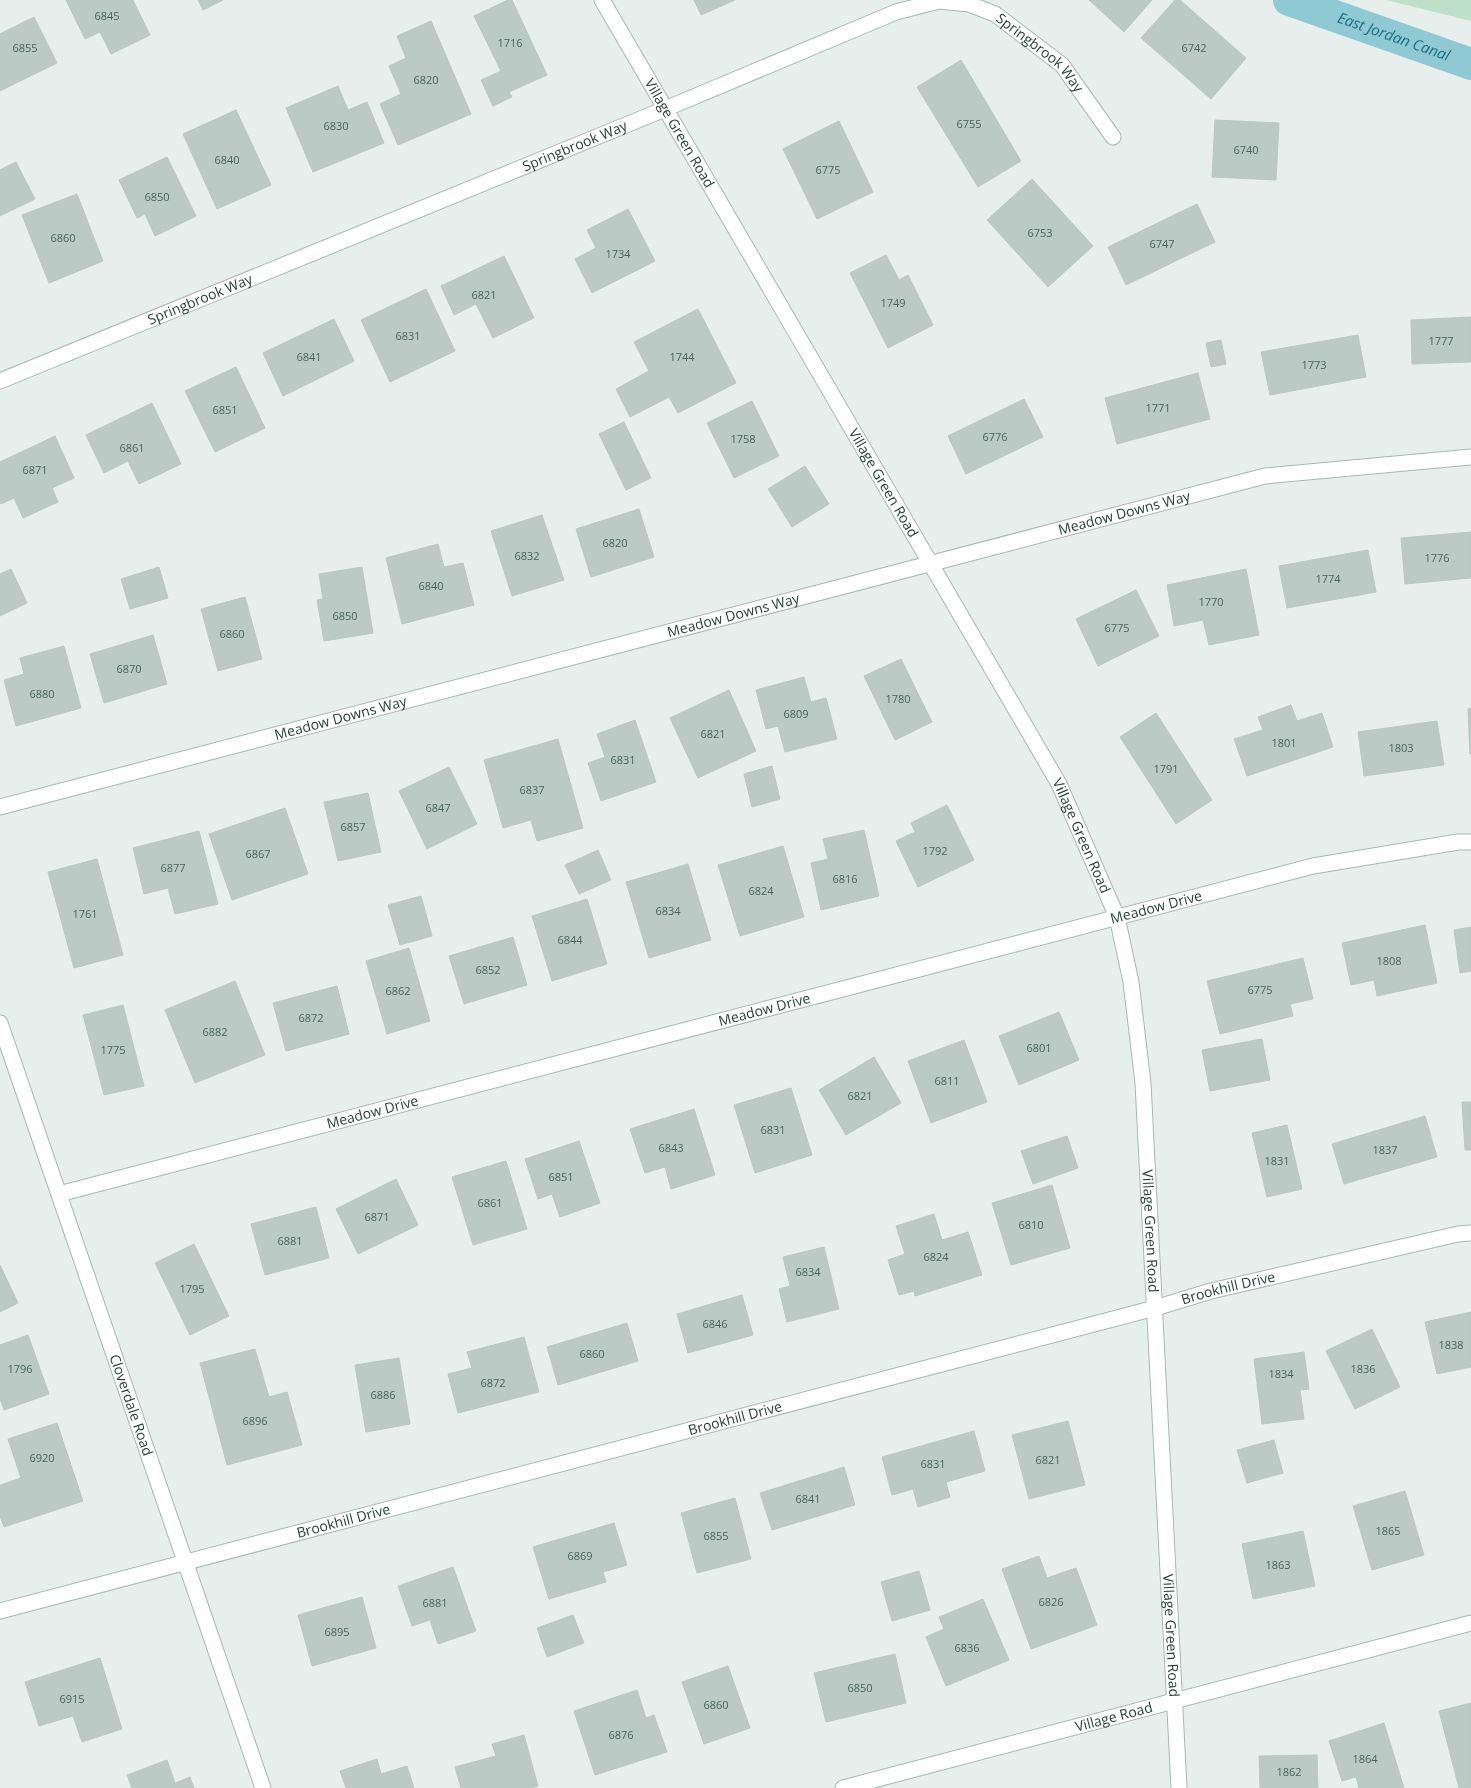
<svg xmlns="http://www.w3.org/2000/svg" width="1471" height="1788" font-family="'Open Sans',sans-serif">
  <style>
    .green { fill: #bfe0c8 }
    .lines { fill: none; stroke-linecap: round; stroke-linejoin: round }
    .canal { stroke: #8ec9d4; stroke-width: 32 }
    .building { fill: #bbcac4; stroke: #b8c9c2 }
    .street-casing { stroke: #a8b8b2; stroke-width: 17 }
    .street { stroke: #fff; stroke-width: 15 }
    .labels { text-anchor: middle; stroke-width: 4; stroke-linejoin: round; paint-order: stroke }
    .number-label { font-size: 11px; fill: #4a645c }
    .street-label { font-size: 14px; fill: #24423a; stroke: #f7fbf9 }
    .water-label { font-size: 15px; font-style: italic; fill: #1c6f80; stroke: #f7fbf9 }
  </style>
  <rect width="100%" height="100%" fill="#e6efeb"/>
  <path class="green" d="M1386,0H1471V21Z"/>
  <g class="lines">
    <path class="canal" id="s1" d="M1289,0L1471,64"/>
  </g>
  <path class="building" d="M66,0H133L150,35L111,54L100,32L85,39Z
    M198,0H223L203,10Z
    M508,0H512L547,75L509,92L512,97L493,106L481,80L501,71L474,16Z
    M694,0H735L701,15Z
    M1089,0H1152L1124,32Z
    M1175,0H1180L1246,58L1211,99L1141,38Z
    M34,17L57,63L0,91V34Z
    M431,21L471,114L398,145L380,104L401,94L389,66L406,58L397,36Z
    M961,60L1021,161L978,187L917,87Z
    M338,86L348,110L367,102L384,143L313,172L286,108Z
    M236,110L271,185L217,209L183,134Z
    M1215,120L1279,123L1276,180L1212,177Z
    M839,121L873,192L817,219L783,149Z
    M167,157L196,216L155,236L145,214L137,218L119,180Z
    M16,162L35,199L0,216V170Z
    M1032,179L1093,246L1048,287L987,220Z
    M77,194L103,261L49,283L22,215Z
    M1197,204L1215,242L1126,285L1108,247Z
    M628,209L655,261L592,293L575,259L596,248L587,230Z
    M886,255L899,280L908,275L933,325L888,348L850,273Z
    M504,256L534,318L493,338L476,304L454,315L441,286Z
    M426,289L455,351L390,382L361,320Z
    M698,309L736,383L678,413L669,397L630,417L616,389L649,371L634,342Z
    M1471,317V362L1412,364L1411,320Z
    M334,319L354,361L283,396L263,353Z
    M1358,335L1366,377L1270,395L1261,352Z
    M1221,340L1226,364L1211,367L1206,343Z
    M236,367L265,428L215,452L185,391Z
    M1198,373L1210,419L1117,444L1105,398Z
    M1024,399L1043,437L966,474L948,436Z
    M752,401L779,456L734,478L707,423Z
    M152,403L181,464L139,484L128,461L104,473L86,435Z
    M624,422L651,478L626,490L599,434Z
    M55,436L74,478L52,488L58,502L23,518L14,498L1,504L0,502V462Z
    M805,466L829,504L792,527L768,489Z
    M639,509L654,557L591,577L576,529Z
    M542,515L564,580L512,596L491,531Z
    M1471,532V578L1405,584L1401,538Z
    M438,544L444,567L463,563L474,605L402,624L386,558Z
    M1368,550L1376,592L1287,608L1279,566Z
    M159,567L168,598L130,609L121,579Z
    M362,567L373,633L324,641L317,600L323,599L319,574Z
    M11,569L27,603L0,616V574Z
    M1246,569L1259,635L1209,645L1203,620L1174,626L1167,585Z
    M1136,590L1159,636L1098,666L1076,619Z
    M245,597L262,659L218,671L201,609Z
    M153,635L167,684L104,703L90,654Z
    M64,646L81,708L16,726L4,680L24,674L20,658Z
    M901,659L932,722L895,740L864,676Z
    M804,677L811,702L826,698L837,739L785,752L778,726L766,729L756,690Z
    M729,690L756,751L698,778L670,718Z
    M1291,705L1297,721L1322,713L1333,747L1247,776L1234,739L1263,730L1258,717Z
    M1471,708V754H1470L1468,709Z
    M1156,713L1212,800L1176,824L1120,737Z
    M635,720L656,782L601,801L588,763L605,757L597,734Z
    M1437,721L1444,765L1364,776L1358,732Z
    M558,739L583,828L537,841L531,820L503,828L484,760Z
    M772,766L780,799L752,807L744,774Z
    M449,767L477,824L427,849L399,791Z
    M368,793L381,852L338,861L324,802Z
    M947,805L974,860L918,887L896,841L915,832L911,823Z
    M285,808L308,874L232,900L209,834Z
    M864,830L879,896L821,910L811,863L828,859L823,839Z
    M199,831L218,904L175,914L168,888L144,894L133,848Z
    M783,846L804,917L740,936L718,865Z
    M598,850L611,880L579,894L565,865Z
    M97,859L123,955L74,968L48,872Z
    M688,864L711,940L649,958L626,882Z
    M421,896L432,936L400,945L388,905Z
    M587,899L607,964L552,981L532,916Z
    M1425,925L1437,983L1377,996L1374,980L1351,985L1342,943Z
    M1471,927V971L1460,973L1454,930Z
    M513,937L527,985L464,1004L449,956Z
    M409,948L430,1021L387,1034L366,961Z
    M1303,958L1313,999L1290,1004L1293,1016L1220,1034L1207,981Z
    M235,981L265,1055L195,1083L165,1010Z
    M337,986L349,1034L286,1051L273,1003Z
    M123,1005L144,1086L104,1095L83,1015Z
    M1059,1012L1079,1060L1019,1085L999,1036Z
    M1262,1039L1270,1080L1210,1091L1202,1050Z
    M964,1040L987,1102L931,1123L908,1061Z
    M874,1057L901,1103L846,1135L819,1090Z
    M791,1088L812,1155L755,1173L734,1105Z
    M1462,1102H1471V1150H1465Z
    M694,1109L715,1175L671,1189L665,1167L645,1173L630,1129Z
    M1425,1116L1437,1157L1344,1184L1332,1144Z
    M1287,1125L1302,1189L1267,1197L1252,1133Z
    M1067,1136L1078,1168L1033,1184L1021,1151Z
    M579,1141L600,1203L560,1217L552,1194L538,1199L525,1159Z
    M506,1161L527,1229L473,1245L452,1177Z
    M396,1179L418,1225L358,1254L336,1209Z
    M1052,1185L1070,1248L1011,1265L992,1203Z
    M316,1207L329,1258L265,1275L251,1224Z
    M934,1214L942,1240L968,1232L982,1275L915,1296L914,1291L899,1295L888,1260L905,1254L896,1226Z
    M194,1244L229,1316L190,1335L155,1263Z
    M824,1247L839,1309L787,1322L779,1289L790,1286L783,1257Z
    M0,1265L18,1303L0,1312Z
    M742,1295L753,1335L688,1353L677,1314Z
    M1471,1312V1367L1437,1374L1425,1322Z
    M627,1323L638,1361L558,1385L547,1347Z
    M1372,1329L1400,1387L1355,1409L1326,1351Z
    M28,1335L49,1394L4,1410L0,1399V1345Z
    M524,1337L539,1392L458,1413L448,1374L472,1368L467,1352Z
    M255,1349L269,1397L287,1392L302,1445L227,1465L200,1363Z
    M1304,1352L1309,1389L1300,1390L1304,1419L1262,1424L1254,1359Z
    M399,1358L410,1424L366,1432L355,1365Z
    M1068,1421L1085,1485L1029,1499L1012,1435Z
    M57,1423L83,1501L4,1527L0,1516V1485L21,1478L8,1439Z
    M974,1431L985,1471L946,1482L950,1497L918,1507L913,1489L892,1495L882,1457Z
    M1274,1440L1283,1473L1247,1483L1237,1450Z
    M844,1467L855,1505L772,1530L760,1493Z
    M1405,1491L1424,1555L1372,1570L1353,1506Z
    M735,1498L751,1559L697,1573L681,1513Z
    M614,1523L627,1565L603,1572L606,1582L549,1599L533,1547Z
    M1303,1531L1315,1586L1253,1599L1242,1544Z
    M1039,1556L1047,1578L1076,1568L1097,1625L1031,1649L1002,1569Z
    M453,1567L476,1631L438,1644L430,1620L412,1626L398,1586Z
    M919,1571L930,1610L892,1621L881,1582Z
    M362,1597L376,1648L312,1666L298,1615Z
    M983,1599L1009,1660L946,1686L926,1637L944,1629L939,1617Z
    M573,1615L584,1643L547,1657L537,1628Z
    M895,1654L906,1703L826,1722L814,1673Z
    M100,1658L122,1729L82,1742L73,1716L39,1726L25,1682Z
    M728,1666L750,1728L704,1744L682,1682Z
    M637,1690L646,1718L654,1715L667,1752L595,1775L574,1711Z
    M1471,1703V1788H1459L1439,1711Z
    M1384,1723L1404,1788H1359L1356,1777L1342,1781L1329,1741Z
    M524,1735L538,1786L530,1788H461L455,1767L496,1756L492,1744Z
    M1317,1755L1318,1788H1260L1259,1756Z
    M377,1759L381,1774L407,1766L414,1788H346L340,1771Z
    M167,1760L175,1783L190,1777L194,1788H132L127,1775Z"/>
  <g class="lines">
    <g class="street-casing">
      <g id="street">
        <path id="s2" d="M602,0L1059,784L1117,917L1131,982L1143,1083L1179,1788"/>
        <path id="s3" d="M0,381L665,109L896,12L939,1L969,4L995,14L1062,65L1113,137"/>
        <path id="s4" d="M0,807L1265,476L1471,457"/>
        <path id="s5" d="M0,1023L263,1788"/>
        <path id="s6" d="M59,1194L1313,866L1458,842H1471"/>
        <path id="s7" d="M0,1611L1155,1308L1211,1291L1458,1234L1471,1233"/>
        <path id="s8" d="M843,1788L1471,1623"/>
      </g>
    </g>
    <use href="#street" class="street"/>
  </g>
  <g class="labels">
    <g class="number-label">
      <text x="107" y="20">6845</text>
      <text x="510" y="47">1716</text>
      <text x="25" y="52">6855</text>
      <text x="1194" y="52">6742</text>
      <text x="426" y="84">6820</text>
      <text x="969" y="128">6755</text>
      <text x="336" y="130">6830</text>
      <text x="1246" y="154">6740</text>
      <text x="227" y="164">6840</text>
      <text x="828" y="174">6775</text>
      <text x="157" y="201">6850</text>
      <text x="1040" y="237">6753</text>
      <text x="63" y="242">6860</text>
      <text x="1162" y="248">6747</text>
      <text x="618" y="258">1734</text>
      <text x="484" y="299">6821</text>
      <text x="893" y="307">1749</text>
      <text x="408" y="340">6831</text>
      <text x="1441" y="345">1777</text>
      <text x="309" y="361">6841</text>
      <text x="682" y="361">1744</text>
      <text x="1314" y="369">1773</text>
      <text x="1158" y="412">1771</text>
      <text x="225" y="414">6851</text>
      <text x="995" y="441">6776</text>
      <text x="743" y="443">1758</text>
      <text x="132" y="452">6861</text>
      <text x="35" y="474">6871</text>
      <text x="615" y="547">6820</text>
      <text x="527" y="560">6832</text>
      <text x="1437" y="562">1776</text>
      <text x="1328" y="583">1774</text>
      <text x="431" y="590">6840</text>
      <text x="1211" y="606">1770</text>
      <text x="345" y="620">6850</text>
      <text x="1117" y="632">6775</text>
      <text x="232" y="638">6860</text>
      <text x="129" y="673">6870</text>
      <text x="42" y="698">6880</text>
      <text x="898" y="703">1780</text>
      <text x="796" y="718">6809</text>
      <text x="713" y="738">6821</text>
      <text x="1284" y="747">1801</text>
      <text x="1401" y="752">1803</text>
      <text x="623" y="764">6831</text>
      <text x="1166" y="773">1791</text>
      <text x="532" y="794">6837</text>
      <text x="438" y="812">6847</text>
      <text x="353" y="831">6857</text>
      <text x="935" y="855">1792</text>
      <text x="258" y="858">6867</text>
      <text x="173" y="872">6877</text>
      <text x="845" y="883">6816</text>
      <text x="761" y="895">6824</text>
      <text x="668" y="915">6834</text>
      <text x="85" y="918">1761</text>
      <text x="570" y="944">6844</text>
      <text x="1389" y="965">1808</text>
      <text x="488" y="974">6852</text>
      <text x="1260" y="994">6775</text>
      <text x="398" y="995">6862</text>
      <text x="311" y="1022">6872</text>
      <text x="215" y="1036">6882</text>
      <text x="1039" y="1052">6801</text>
      <text x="113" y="1054">1775</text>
      <text x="947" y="1085">6811</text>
      <text x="860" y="1100">6821</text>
      <text x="773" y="1134">6831</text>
      <text x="671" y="1152">6843</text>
      <text x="1385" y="1154">1837</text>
      <text x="1277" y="1165">1831</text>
      <text x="561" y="1181">6851</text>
      <text x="490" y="1207">6861</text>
      <text x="377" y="1221">6871</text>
      <text x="1031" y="1229">6810</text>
      <text x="290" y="1245">6881</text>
      <text x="936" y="1261">6824</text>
      <text x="808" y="1276">6834</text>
      <text x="192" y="1293">1795</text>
      <text x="715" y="1328">6846</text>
      <text x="1451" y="1349">1838</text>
      <text x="592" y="1358">6860</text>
      <text x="20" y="1373">1796</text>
      <text x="1363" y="1373">1836</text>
      <text x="1281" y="1378">1834</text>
      <text x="493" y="1387">6872</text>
      <text x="383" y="1399">6886</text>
      <text x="255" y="1425">6896</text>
      <text x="42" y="1462">6920</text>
      <text x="1048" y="1464">6821</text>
      <text x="933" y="1468">6831</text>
      <text x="808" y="1503">6841</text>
      <text x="1388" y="1535">1865</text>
      <text x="716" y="1540">6855</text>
      <text x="580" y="1560">6869</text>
      <text x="1278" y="1569">1863</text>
      <text x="1051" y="1606">6826</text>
      <text x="435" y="1607">6881</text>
      <text x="337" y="1636">6895</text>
      <text x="967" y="1652">6836</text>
      <text x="860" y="1692">6850</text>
      <text x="72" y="1703">6915</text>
      <text x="716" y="1709">6860</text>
      <text x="621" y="1739">6876</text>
      <text x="1365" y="1763">1864</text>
      <text x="1289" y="1776">1862</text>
    </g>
    <g class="street-label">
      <text dy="5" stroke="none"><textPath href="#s3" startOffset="1131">Springbrook Way</textPath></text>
      <text dy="5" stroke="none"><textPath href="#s2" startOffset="154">Village Green Road</textPath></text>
      <text dy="5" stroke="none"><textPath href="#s3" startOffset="621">Springbrook Way</textPath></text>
      <text dy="5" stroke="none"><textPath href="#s3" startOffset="216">Springbrook Way</textPath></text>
      <text dy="5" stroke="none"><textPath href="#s2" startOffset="559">Village Green Road</textPath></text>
      <text dy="5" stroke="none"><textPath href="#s4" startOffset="1162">Meadow Downs Way</textPath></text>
      <text dy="5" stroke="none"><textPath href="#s4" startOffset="758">Meadow Downs Way</textPath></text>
      <text dy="5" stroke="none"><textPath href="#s4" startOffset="352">Meadow Downs Way</textPath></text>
      <text dy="5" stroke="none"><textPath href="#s2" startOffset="964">Village Green Road</textPath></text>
      <text dy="5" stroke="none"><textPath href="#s6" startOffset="1134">Meadow Drive</textPath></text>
      <text dy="5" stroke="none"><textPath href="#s6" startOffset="729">Meadow Drive</textPath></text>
      <text dy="5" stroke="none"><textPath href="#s6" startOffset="324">Meadow Drive</textPath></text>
      <text dy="5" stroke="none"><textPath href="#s2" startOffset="1369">Village Green Road</textPath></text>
      <text dy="5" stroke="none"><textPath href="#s7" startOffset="1270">Brookhill Drive</textPath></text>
      <text dy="5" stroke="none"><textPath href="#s5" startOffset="404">Cloverdale Road</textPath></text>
      <text dy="5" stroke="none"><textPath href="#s7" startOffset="760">Brookhill Drive</textPath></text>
      <text dy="5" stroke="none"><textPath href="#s7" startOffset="355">Brookhill Drive</textPath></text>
      <text dy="5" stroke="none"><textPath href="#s2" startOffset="1774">Village Green Road</textPath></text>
      <text dy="5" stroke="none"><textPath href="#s8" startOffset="280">Village Road</textPath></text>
    </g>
    <g class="water-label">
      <text dy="5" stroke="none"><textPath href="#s1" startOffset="111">East Jordan Canal</textPath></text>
    </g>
  </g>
</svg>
